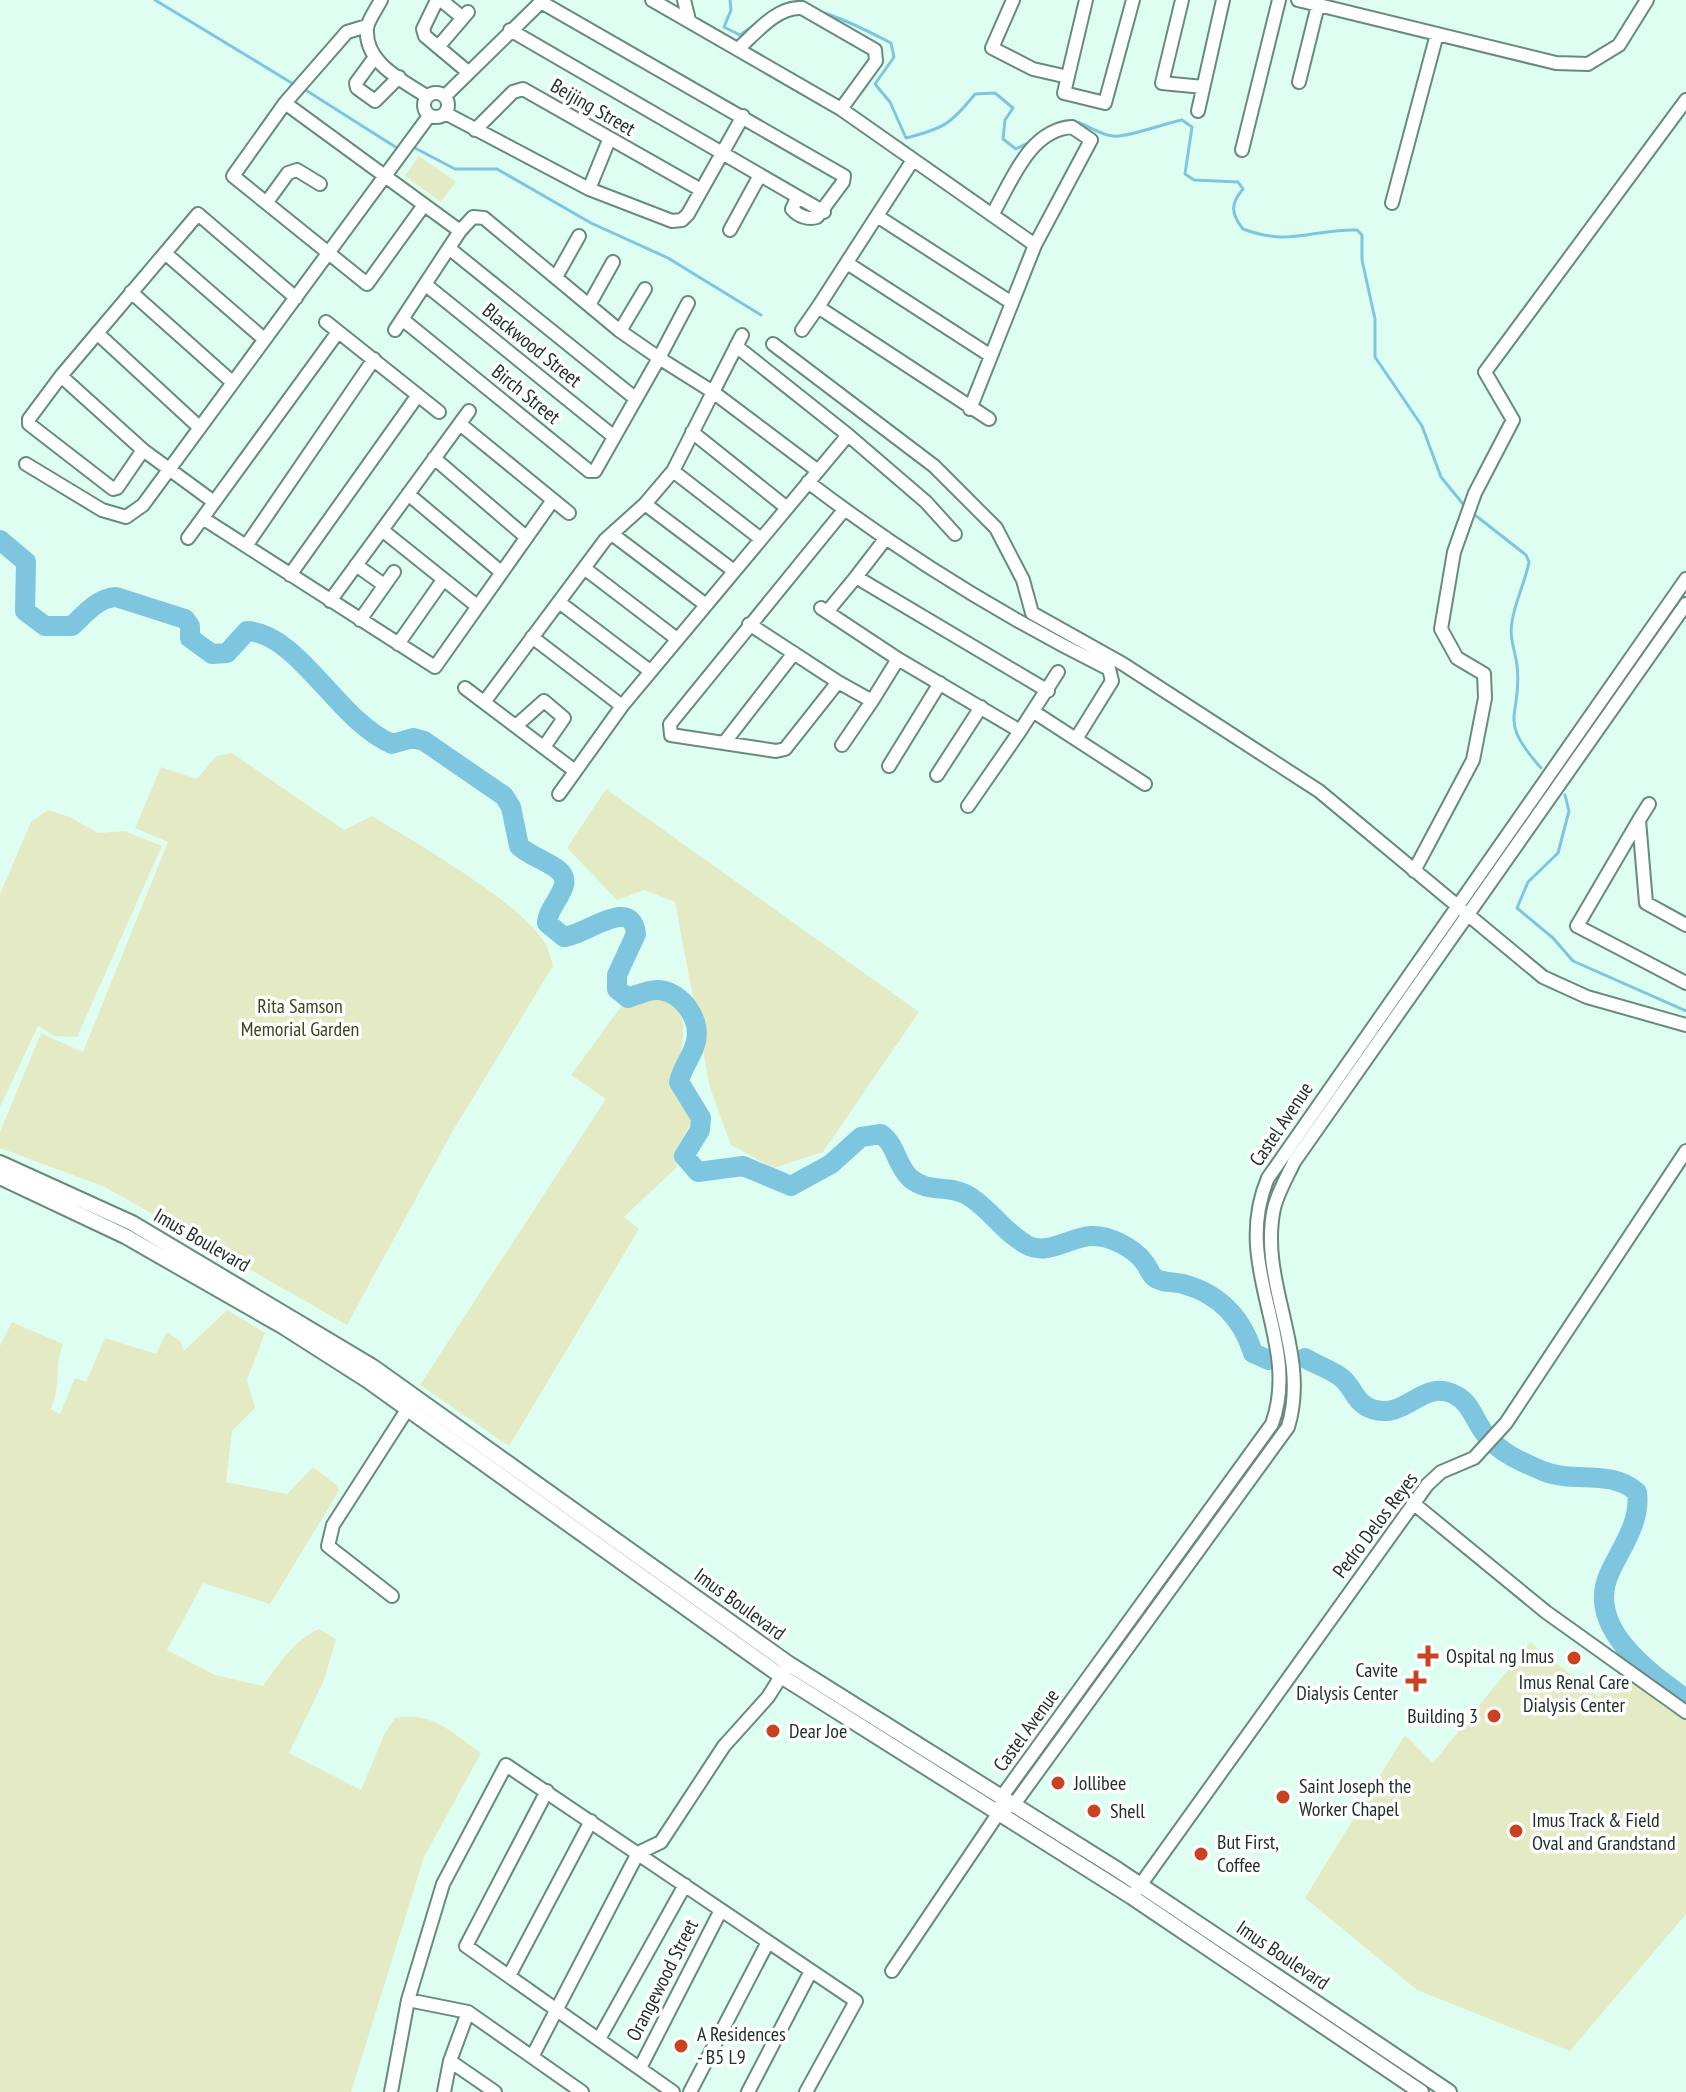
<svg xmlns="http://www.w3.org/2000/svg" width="1686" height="2092" font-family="'PT Sans Narrow',sans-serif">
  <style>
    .green { fill: #e4ebc4 }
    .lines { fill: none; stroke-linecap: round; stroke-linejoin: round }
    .stream { stroke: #7ec6e0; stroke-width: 3 }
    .river { stroke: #7ec6e0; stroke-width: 20 }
    .minor-casing { stroke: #678b7e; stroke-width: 16 }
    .major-casing { stroke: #678b7e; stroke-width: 18 }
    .minor { stroke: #fff; stroke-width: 12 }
    .major { stroke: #fff; stroke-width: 14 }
    .poi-dot { fill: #cb4220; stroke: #fff; stroke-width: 3 }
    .labels { text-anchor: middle; stroke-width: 7; stroke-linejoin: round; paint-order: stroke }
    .street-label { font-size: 20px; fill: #21302a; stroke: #fff }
    .park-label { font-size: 20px; fill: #3e4416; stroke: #fff }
    .poi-label { font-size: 20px; fill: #21302a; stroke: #fff; text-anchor: start }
  </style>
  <rect width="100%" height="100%" fill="#dffef2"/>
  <path class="green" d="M419,156L456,182L441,202L405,176Z
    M232,753L344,830L372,816C414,842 522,903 545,943C549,950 551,959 553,966L451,1134L347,1325L105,1187L0,1148V1132L41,1033L83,1052L168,842L135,828L161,767L197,779L216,756Z
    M606,789L919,1012L823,1152L774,1168L731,1145L710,1088L675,902L644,890L617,900L567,848Z
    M48,810L70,817L98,833L124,831L162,846L77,1037L54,1036L38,1026L0,1107V894L31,822Z
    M654,994L677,1004C689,1030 682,1052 672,1077L680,1097L697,1112L675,1152L677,1167L624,1217L639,1229L509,1446L420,1385L606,1099L571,1075L623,1004Z
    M227,1310L265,1333L247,1380L255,1408L232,1431L226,1482L287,1494L313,1467L338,1486L339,1491L270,1604L203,1583L167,1650L215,1675L263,1686C278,1665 295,1639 319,1629L336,1639L324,1680L289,1753L361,1790L385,1733L395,1718C433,1711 451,1732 481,1753L424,1857L351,2092H0V1346L12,1322L63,1344C54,1367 61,1388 51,1409L60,1414L75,1378L86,1382L105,1338L156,1354L167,1332L180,1341L184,1351Z
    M1530,1642L1599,1697L1619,1671L1669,1711L1686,1714V1914L1570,2051L1417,1990L1305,1898L1405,1735L1433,1763Z"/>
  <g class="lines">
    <path class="stream" d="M155,0L295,85
      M730,0L731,10L724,27L740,35L757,23
      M776,9C810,0 860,27 891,43L894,57L875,84L890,102L906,138C943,129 951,124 975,94L995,93L1013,108L1005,120L1003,139L1016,149L1032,141
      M304,89L397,148L402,145
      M1048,129C1075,108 1088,133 1113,136C1127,138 1165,123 1182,120L1192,127L1185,174L1194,180L1238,182L1243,189C1230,204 1231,214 1243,229C1291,247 1310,229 1357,230L1362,235V260L1375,319V357L1422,426L1441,477L1463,504
      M415,148L455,169H497L591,223L668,258L761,315
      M1475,515L1526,555L1529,562C1525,583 1515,601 1512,622C1509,638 1515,650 1517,665C1523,719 1495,716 1541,768
      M1565,795L1569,811L1558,853L1528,882L1517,908L1553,938L1573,961L1686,1011"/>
    <path class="river" d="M0,540L26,562L25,611L45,626H72C85,614 97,598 116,597L185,619L190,626V638L212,654L227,653L247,631C298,633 339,722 392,744L413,738L424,741L504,796L511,807L519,846C530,856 545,860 557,869C578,884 548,903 547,923L564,937C586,935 632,895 636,934L617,975V989L628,998C637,995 650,989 659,990C682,992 701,1019 696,1041C693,1056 682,1067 679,1082L701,1118L700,1130L684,1156L698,1172L743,1166L791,1186L831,1164L861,1137L881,1134C897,1146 896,1165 910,1178C929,1194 947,1184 967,1195C989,1207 1003,1232 1027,1245C1048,1256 1070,1237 1091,1236C1109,1235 1134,1248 1144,1262C1148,1266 1150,1274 1154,1277C1161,1283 1175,1282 1183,1284C1220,1294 1242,1318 1253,1353L1269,1360
      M1305,1358C1316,1365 1333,1370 1343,1379C1354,1389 1356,1404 1372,1409C1407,1421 1423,1376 1457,1396C1471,1403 1476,1424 1486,1435C1500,1453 1522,1462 1543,1471C1574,1484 1609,1468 1637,1492C1641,1522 1622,1546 1610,1572C1584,1626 1648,1672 1686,1699"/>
    <g class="minor-casing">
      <path id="minor" d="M381,0C377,8 368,20 367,28C364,63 402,80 426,96
        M437,0L423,29L425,36L468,72
        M441,0L463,18
        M652,0L841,109L1035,245
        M684,0L689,20
        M1013,0L992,48L1033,69L1068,77
        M1086,0L1064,93L1105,103L1133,0
        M1182,0L1162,83L1203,87
        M1298,0L1556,63L1588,64L1619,45L1647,0
        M367,26L347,32L285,103L460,231L395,330
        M510,30L824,212
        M438,47L468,12
        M738,49C756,33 777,6 802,8L875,50L876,61L841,109
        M375,57L356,83L357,88L375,101L399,77
        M1299,82L1318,5
        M424 105a12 12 0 1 1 24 0a12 12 0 1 1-24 0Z
        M445,96L541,2L844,176L843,182L817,217C808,220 798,216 792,209L797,198
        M285,103L233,176L367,284L424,205
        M1198,111L1223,0
        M445,113L589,189L672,221L682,220L688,214L743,116
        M475,130L513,92L523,89L701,190
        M1242,150L1279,0
        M913,160L818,307L989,419
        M589,189L609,140
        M267,202L288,173L297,170L320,184
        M1392,203L1437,34
        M877,216L1012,303
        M730,230L760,175
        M450,249L636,399
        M165,253L264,339
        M847,263L991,356
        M556,277L579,236
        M426,285L613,436
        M131,292L232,382
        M589,305L613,262
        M402,319L589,471H595L659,358L620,331L484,218L473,217L460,231
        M326,322L439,412
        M802,330L818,307
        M620,331L645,289
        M97,333L199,427
        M742,335L713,392L818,471
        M773,344L934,466L996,528L1023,580L1032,613L1123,664L1319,791L1543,977L1587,997L1686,1025
        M61,376L143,450L214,502
        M970,409L1035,245L1091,140L1072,127C1029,130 1012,181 992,215
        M460,424L569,513
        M692,432L787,508
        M848,435L926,502L955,534
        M143,450L117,488L113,489L29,424V419L61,376L198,214L296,298
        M434,458L526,537
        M26,464L102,510L126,517L143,505L429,116
        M673,471L761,539
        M808,482C901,553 1004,617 1109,669L1112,681L1076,739
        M408,494L501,572
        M645,504L734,571
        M844,510L670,724L671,735L776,751L785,749L838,682L872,701L898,659L1020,731L1058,672
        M204,519L435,667L553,500
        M382,530L477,606
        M612,534L706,605
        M188,538L338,332
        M886,538L856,577L1048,691
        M246,546L374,359
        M356,565L384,585
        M584,568L677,639
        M290,575L418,395
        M330,601L469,411
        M559,602L650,671
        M821,608L898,659
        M827,612L856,577
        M360,620L394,572
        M749,624L838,682
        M532,637L622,706
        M398,644L443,580
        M465,688L575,771
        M485,701L605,540L645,504L673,471L713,392L659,358L688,303
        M1034,712L1145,784
        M517,725L544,701L564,718L544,747
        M724,743L794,653
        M842,745L872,701
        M889,766L940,683
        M937,775L981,707
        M559,794L622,706L848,435L736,346
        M968,806L1020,731
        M1639,820L1649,804
        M1414,871L1473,760L1485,698L1484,674L1457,658L1441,629L1454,552L1475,493L1513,420L1485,372L1686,100
        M1686,925L1646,903L1639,820L1577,926L1686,983
        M1413,1503L1546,1612L1686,1712
        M392,1596L328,1546L333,1525L412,1402
        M547,1791L466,1946L673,2092
        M1007,1808L1015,1803L1288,1427C1311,1352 1258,1283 1274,1208C1278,1192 1287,1177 1294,1162L1686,604
        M1136,1891L1427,1485L1441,1472L1474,1458L1506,1423L1686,1151
        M892,1971L1000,1811L1003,1795L1272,1424C1302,1341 1230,1267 1268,1178L1686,579
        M509,1976L591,1821
        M599,2039L685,1885
        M532,2057L638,1853L661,1842L724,1746L768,1697L785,1670
        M450,2061L495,2092
        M640,2068L721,1910
        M391,2092L408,2000
        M444,2092L450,2061L468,2012
        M582,2092L468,2012L408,2000L443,1884L506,1765L856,2001L806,2092
        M690,2092L768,1942
        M748,2092L811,1971"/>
    </g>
    <g class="major-casing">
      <path id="major" d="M0,1163L132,1223L373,1367L789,1664L1118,1870L1449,2092
        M0,1177L125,1236L284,1327L367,1380L781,1676L1132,1897L1421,2092"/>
    </g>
    <use href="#minor" class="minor"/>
    <use href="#major" class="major"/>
  </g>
  <g class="poi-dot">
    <path d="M1424 1644h8v8h8v8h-8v8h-8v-8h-8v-8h8z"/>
    <circle cx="1574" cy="1658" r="8"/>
    <path d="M1412 1669h8v8h8v8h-8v8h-8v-8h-8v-8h8z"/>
    <circle cx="1494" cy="1716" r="8"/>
    <circle cx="773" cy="1731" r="8"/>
    <circle cx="1058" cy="1783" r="8"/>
    <circle cx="1283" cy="1797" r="8"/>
    <circle cx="1094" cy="1811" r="8"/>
    <circle cx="1516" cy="1831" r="8"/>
    <circle cx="1201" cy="1854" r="8"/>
    <circle cx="681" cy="2046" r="8"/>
  </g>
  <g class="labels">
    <g class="street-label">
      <text transform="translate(593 107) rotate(30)" y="7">Beijing Street</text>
      <text transform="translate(532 345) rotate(39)" y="7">Blackwood Street</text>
      <text transform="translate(526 394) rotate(39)" y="7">Birch Street</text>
      <text transform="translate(1281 1124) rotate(-56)" y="7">Castel Avenue</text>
      <text transform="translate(202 1240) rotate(30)" y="7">Imus Boulevard</text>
      <text transform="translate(1375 1525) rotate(-53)" y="7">Pedro Delos Reyes</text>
      <text transform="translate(740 1604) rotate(36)" y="7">Imus Boulevard</text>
      <text transform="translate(1026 1730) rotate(-54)" y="7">Castel Avenue</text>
      <text transform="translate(1283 1955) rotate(34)" y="7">Imus Boulevard</text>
      <text transform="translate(662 1980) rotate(-63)" y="7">Orangewood Street</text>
    </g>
    <g class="park-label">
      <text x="300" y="1013">Rita Samson<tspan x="300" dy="23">Memorial Garden</tspan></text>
    </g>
    <g class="poi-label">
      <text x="1446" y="1663">Ospital ng Imus</text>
      <text x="1398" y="1677" text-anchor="end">Cavite<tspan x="1398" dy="23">Dialysis Center</tspan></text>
      <text x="1574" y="1689" text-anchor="middle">Imus Renal Care<tspan x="1574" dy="23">Dialysis Center</tspan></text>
      <text x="1478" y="1723" text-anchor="end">Building 3</text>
      <text x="789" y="1738">Dear Joe</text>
      <text x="1074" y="1790">Jollibee</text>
      <text x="1299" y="1793">Saint Joseph the<tspan x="1299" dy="23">Worker Chapel</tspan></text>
      <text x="1110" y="1818">Shell</text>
      <text x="1532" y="1827">Imus Track &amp; Field<tspan x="1532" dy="23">Oval and Grandstand</tspan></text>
      <text x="1217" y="1849">But First,<tspan x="1217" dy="23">Coffee</tspan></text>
      <text x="697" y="2041">A Residences<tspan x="697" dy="23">- B5 L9</tspan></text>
    </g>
  </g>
</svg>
